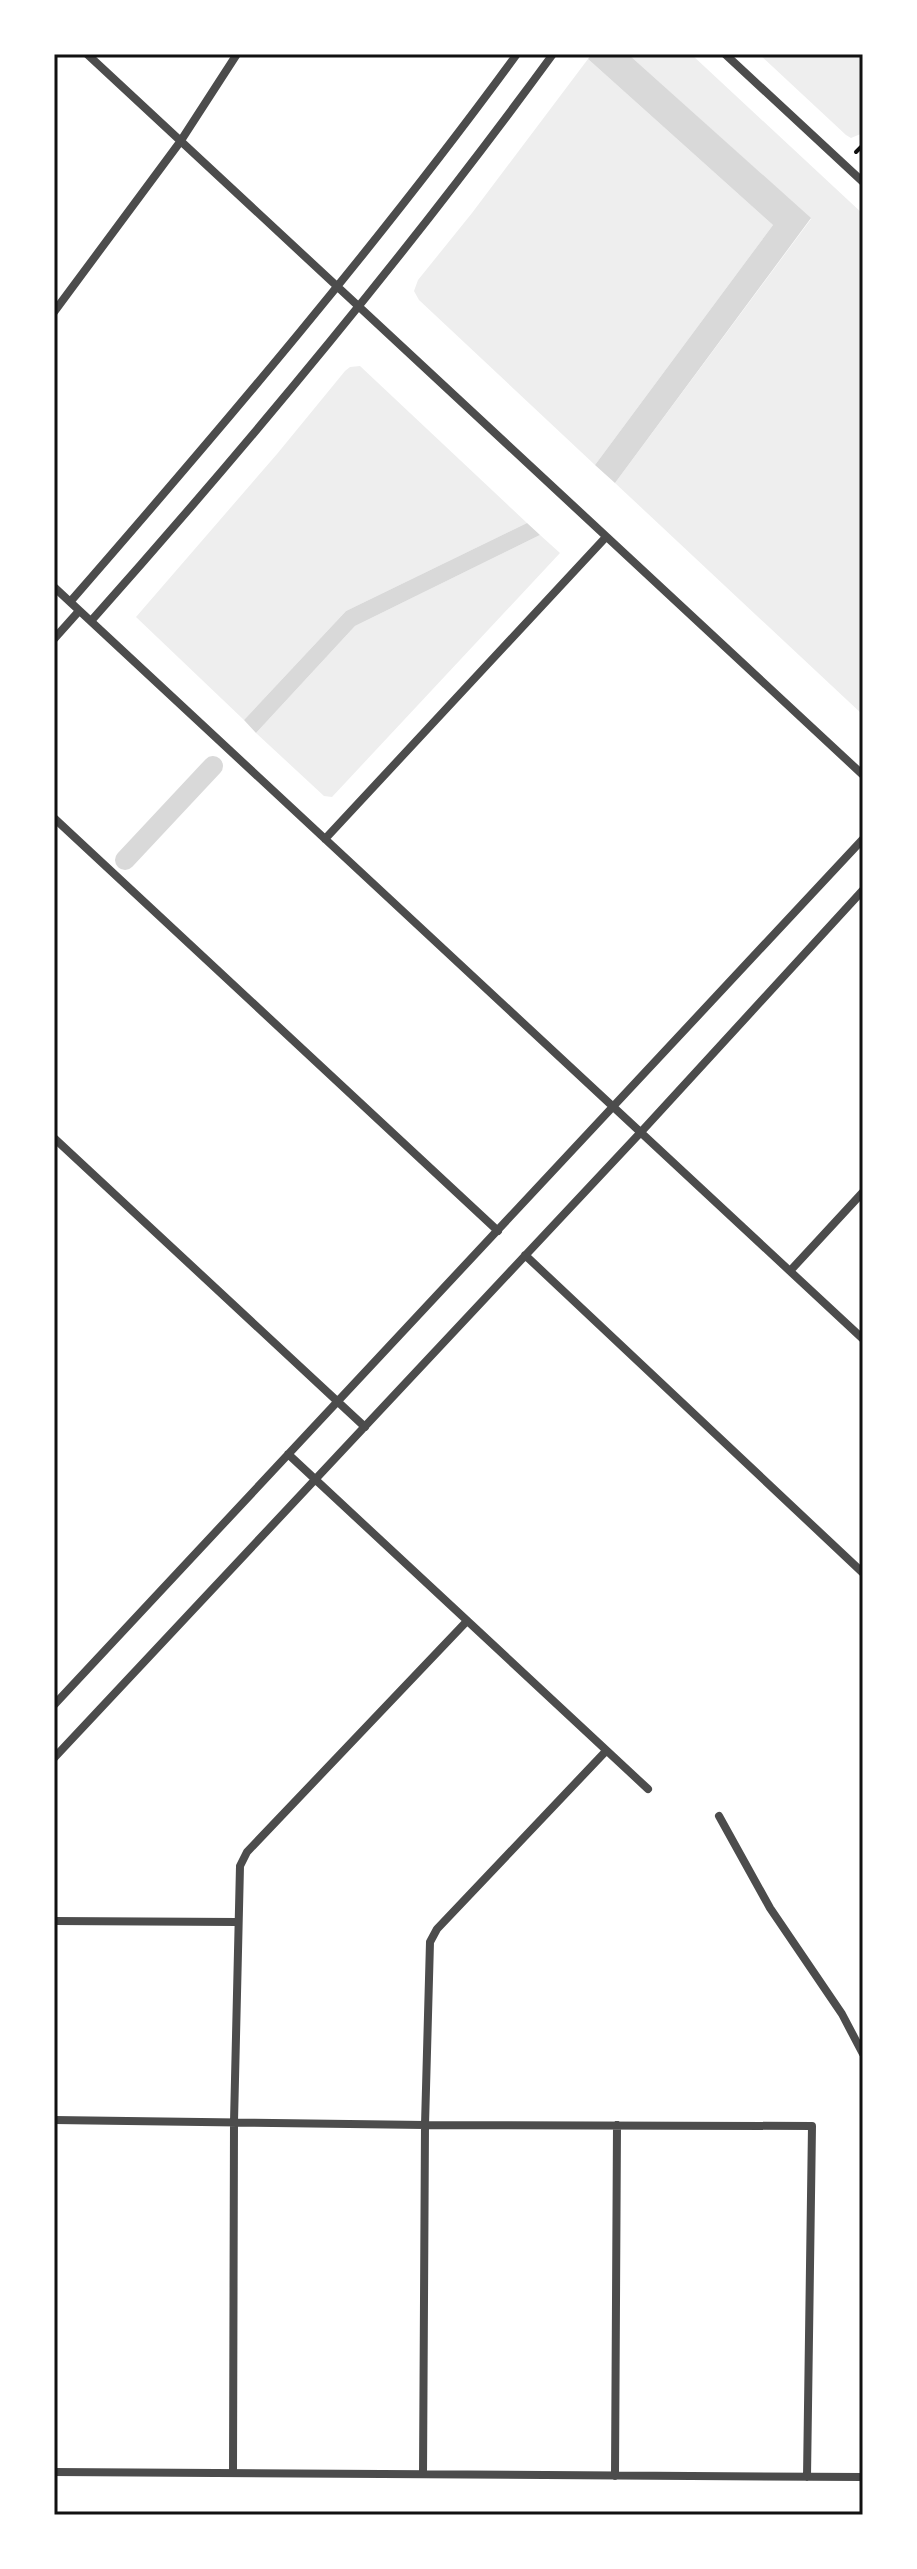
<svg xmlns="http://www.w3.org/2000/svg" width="917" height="2569" font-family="'Nunito Sans',sans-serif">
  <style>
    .green { fill: #eee }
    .water { fill: #d9d9d9 }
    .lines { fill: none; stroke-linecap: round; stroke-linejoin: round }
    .canal { stroke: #d9d9d9; stroke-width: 20 }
    .path { stroke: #111; stroke-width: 4 }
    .minor { stroke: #4c4c4c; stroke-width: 8 }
    .neatline { fill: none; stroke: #111; stroke-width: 3 }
  </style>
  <rect width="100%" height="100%" fill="#fff"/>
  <path class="green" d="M628,54H691L863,214V715L615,483L811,219Z
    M759,54H863V133L851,138L846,135Z
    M588,59L773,225L595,465L419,300L414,291L418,280L472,213Z
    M360,366L527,523L346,611L244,720L136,617L277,454L345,371L350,367Z
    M540,535L560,553L332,797L324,796L256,733L355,626Z"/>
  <path class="water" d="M592,54H628L811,218L615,483L595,465L773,225L588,59Z
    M527,523L540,535L355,626L256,733L244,720L346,611Z"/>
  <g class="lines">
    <path class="canal" d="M125,860L213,766"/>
    <path class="path" d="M856,152L863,145"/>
    <path class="minor" d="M87,54L863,775
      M725,54L863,182
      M54,312L180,142L237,54
      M54,587L863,1339
      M70,602C225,424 378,244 517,54
      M91,621C253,439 409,251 553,54
      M54,639L79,611
      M54,818L498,1231
      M325,839L606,537
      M54,1138L365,1427
      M525,1255L863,1573
      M790,1271L863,1192
      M288,1454L648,1789
      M54,1705L863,839
      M54,1758L641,1132L863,890
      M719,1816L770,1908L842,2014L863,2054
      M54,1921L237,1922
      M54,2120L425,2125L812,2126L807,2477
      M54,2472L863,2477
      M233,2473L234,2122L240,1866L247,1852L467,1621
      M423,2474L425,2125L430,1942L437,1929L606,1751
      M615,2476L617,2125"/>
  </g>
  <rect width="917" height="2569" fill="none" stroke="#ffffff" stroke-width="112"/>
  <rect x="56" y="56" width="805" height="2457" class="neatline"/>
</svg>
